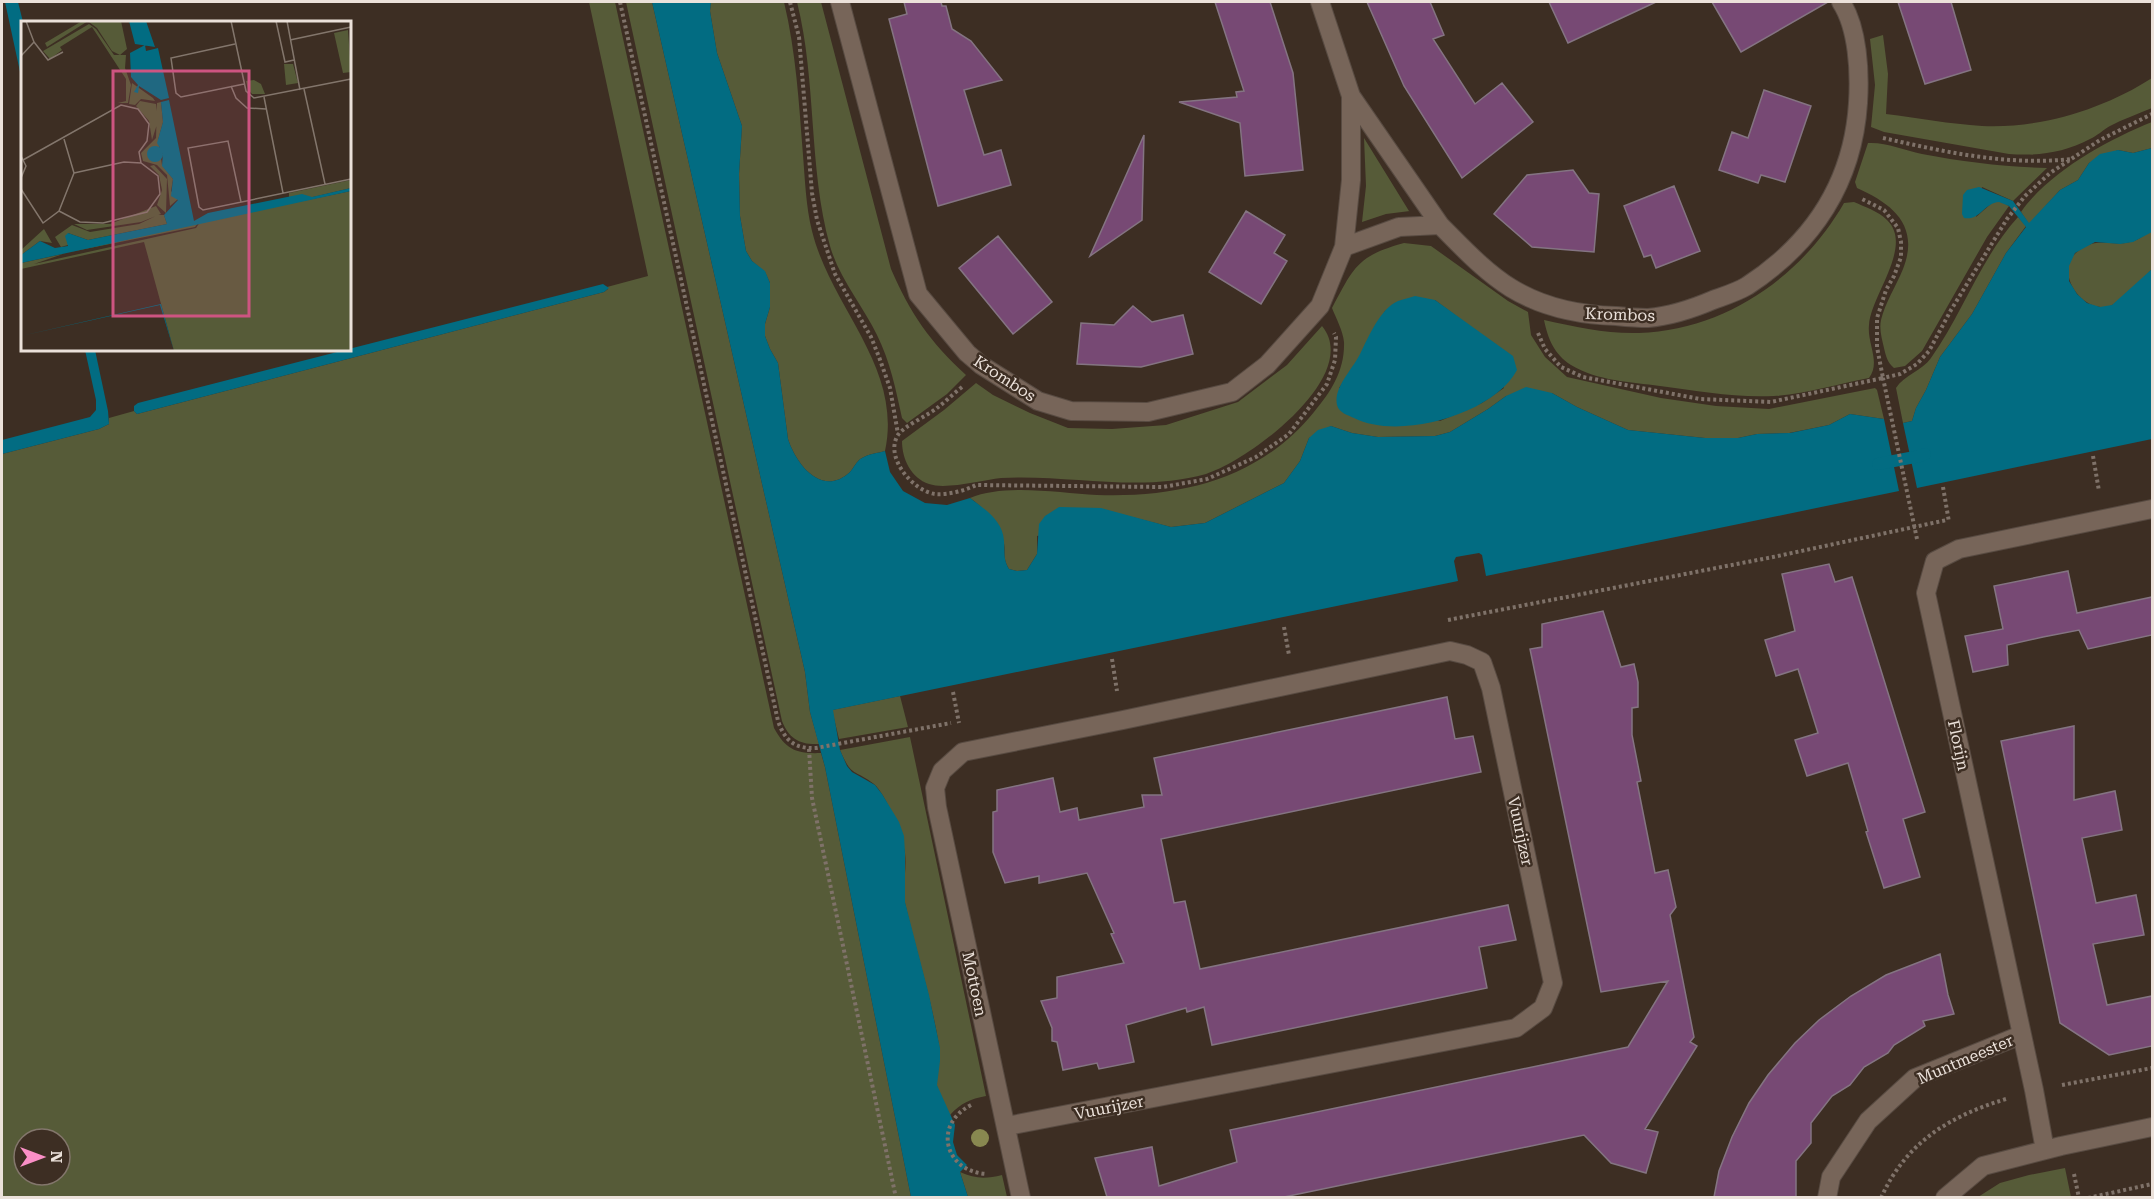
<svg xmlns="http://www.w3.org/2000/svg" width="2154" height="1199" font-family="'Roboto Serif',serif">
  <style>
    .green { fill: #565b38; fill-rule: evenodd }
    .water { fill: #026c82 }
    .lines { fill: none; stroke-linecap: round; stroke-linejoin: round }
    .stream { stroke: #026c82; stroke-width: 12 }
    .building { fill: #774974; stroke: #847482; stroke-width: 1.5 }
    .street-casing { stroke: #584b42; stroke-width: 20 }
    .path { stroke: #7f7269; stroke-width: 4; stroke-dasharray: 3 3; stroke-linecap: butt }
    .street { stroke: #776559; stroke-width: 18 }
    .tree { fill: #888850 }
    .labels { text-anchor: middle; stroke-width: 5; stroke-linejoin: round; paint-order: stroke }
    .street-label { font-size: 16px; fill: #ebe1da; stroke: #3d2e23 }
    .inset-road { fill: none; stroke: #83766c; stroke-width: 1.5 }
    .view { fill: #ce5481; fill-opacity: 0.15; stroke: #ce5481; stroke-width: 3 }
    .inset-edge { fill: none; stroke: #ebe1da; stroke-width: 3 }
  </style>
  <rect width="100%" height="100%" fill="#3d2e23"/>
  <path class="green" d="M589,2H615L774,728C786,750 797,754 821,753L825,767L911,1197L2,1198V454L99,429L109,424V418L134,411L137,414L604,292L608,289L607,287L648,276ZM24,1139H60V1175H24Z
    M626,2H652L805,672L810,712L819,744C800,745 789,739 782,721Z
    M711,2H784C796,52 799,103 803,155C805,180 806,207 812,231C831,308 903,367 885,451C878,453 868,454 862,458C856,461 854,468 850,472C822,498 796,464 788,439L778,363L770,349L765,336V324L770,307V283L765,272L752,261L746,251L740,216L739,174L742,126L717,53L710,11Z
    M797,2H821L891,269C910,313 930,342 966,375L947,394L907,423L902,418C896,390 890,361 877,335C863,306 839,278 830,246C808,166 817,82 797,2Z
    M1883,35L1888,74L1886,114C1918,118 1950,124 1982,126C2040,129 2104,109 2152,78V108C2138,114 2123,119 2110,126C2103,130 2097,136 2090,139C2064,153 2037,156 2009,154L1884,132L1871,127L1875,85L1870,39Z
    M2152,122V148L2133,153L2118,150L2089,163L2078,180L2060,190L2029,224L2021,212C2049,172 2107,140 2152,122Z
    M1364,138L1409,211H1410L1386,214L1362,222L1366,186Z
    M1868,143C1886,142 1904,150 1922,154C1964,162 2005,167 2047,168L2013,201L1982,187L1976,217L1993,202H2002L2009,206L1987,237L1922,351L1905,366L1894,368C1887,362 1886,356 1884,348C1882,339 1879,329 1881,320C1885,303 1896,286 1903,269C1920,226 1893,204 1857,188L1855,182Z
    M1854,202C1865,207 1878,211 1887,220C1914,246 1871,295 1869,325C1867,344 1881,362 1869,378C1838,384 1805,394 1774,396C1734,398 1700,391 1660,386C1631,382 1597,381 1571,365C1554,354 1548,339 1544,320C1576,327 1607,334 1639,333C1726,330 1802,276 1844,203Z
    M2018,217L2026,226L2006,253L1972,314L1940,357L1926,390L1916,408L1912,421L1903,423L1896,388C1904,375 1922,371 1931,358C1963,313 1980,259 2018,217Z
    M2151,231L2152,232V269C2145,277 2119,303 2110,306C2082,315 2053,271 2077,252C2096,236 2110,247 2130,242C2137,241 2144,235 2151,231Z
    M1404,243L1431,246L1508,301L1528,312L1531,335L1545,357L1567,377L1661,398L1716,406L1769,409L1875,388L1877,390L1884,419L1850,414L1829,425L1789,433L1757,434L1738,438H1705L1628,430L1577,407L1552,393L1506,396L1488,409L1450,432L1435,436L1378,437L1352,433L1331,426L1309,438L1300,461L1284,483L1205,523L1171,527L1124,515L1037,536V554L1027,570L1017,571L1009,569C1001,555 1007,551 1003,540C997,522 985,509 970,498C1005,483 1059,493 1097,495C1180,498 1260,479 1314,412C1331,392 1345,370 1344,342C1343,331 1336,318 1332,308C1354,267 1357,256 1404,243ZM1435,300L1455,315L1504,388L1482,403L1440,421L1339,388L1356,364L1385,311Z
    M1322,326C1363,376 1248,461 1206,474C1139,493 1069,474 1001,478C982,480 946,490 929,484C911,478 902,459 902,441L944,410L976,383L993,395L1030,413L1068,428L1112,429L1166,425L1238,402L1287,365Z
    M900,696L908,727L839,739L832,710Z
    M910,737L986,1096C970,1099 961,1103 950,1115C945,1106 939,1096 937,1086C935,1072 941,1059 939,1045C931,997 916,951 905,903C902,887 907,870 905,853C903,837 886,794 874,784C853,768 852,778 840,750Z
    M2065,1168L2071,1197H1978L2000,1183L2029,1175Z
    M960,1172C975,1179 986,1179 1002,1175L1007,1197H968Z"/>
  <path class="water" d="M5,2H18L23,22L22,81Z
    M652,2H711L710,11L717,53L742,126L739,174L740,216L746,251L752,261L765,271L770,283V307L765,324V336L770,349L778,363L788,439C796,464 822,498 850,472C854,468 856,461 862,458C868,454 878,453 885,451L890,472L903,491L925,503L947,505L970,498C986,510 1003,521 1004,541C1005,553 1003,559 1009,569L1017,571L1027,570L1037,554L1039,524L1045,516L1059,507L1101,508L1171,527L1205,523L1284,483L1300,461L1309,438L1318,430L1331,426L1352,433L1378,437L1435,436L1450,432L1488,409L1506,396L1526,387L1552,393L1577,407L1628,430L1705,438H1738L1757,434L1790,433L1829,425L1850,414L1884,419L1899,491L1486,576L1482,555L1479,553L1456,557L1454,561L1458,581L833,710L840,750L847,766L852,772L875,785L882,794L899,822L904,836L905,853V902L929,995L940,1048V1061L937,1085L955,1125L953,1142L957,1155L967,1165L960,1172L968,1197H911L825,767L810,712L805,672Z
    M2152,148V232L2133,242L2120,244L2095,242L2075,253L2069,266V281L2077,294L2087,303L2100,307L2112,305L2152,269V439L1917,488L1903,423L1912,421L1916,408L1926,390L1940,357L1972,314L2006,253L2026,227L2009,206L1999,202C1984,203 1980,221 1964,218L1962,214L1963,195L1967,190L1979,187L2013,201L2029,223L2060,190L2078,180L2089,163L2100,154L2118,150L2133,153Z
    M603,284L609,288L604,292L137,414L134,411V406L138,403Z
    M1415,296L1435,300L1513,356L1517,370C1494,414 1399,441 1354,418C1348,415 1339,413 1337,405C1333,387 1354,368 1361,352C1369,336 1380,309 1398,301C1403,299 1410,298 1415,296Z
    M85,350H95L108,411L109,424L99,429L2,454V440L90,417L96,410V400Z"/>
  <g class="lines">
    <path class="stream" d="M1878,464L1920,456L1925,454"/>
  </g>
  <path class="building" d="M904,2H941L942,6H946L952,29L971,41L1002,80L964,90L984,155L1001,150L1011,185L938,206L889,19L907,14Z
    M1215,2H1270L1293,73L1303,170L1245,176L1240,123L1179,102L1237,97L1236,92L1244,91Z
    M1367,2H1430L1444,35L1433,39L1475,104L1502,83L1533,122L1462,178L1404,86Z
    M1549,2H1656L1568,43Z
    M1712,2H1828L1741,52Z
    M1898,2H1951L1971,70L1925,84Z
    M1764,90L1811,106L1785,182L1761,175L1758,183L1719,170L1732,132L1748,138Z
    M1144,135L1142,220L1090,256Z
    M1573,170L1589,193L1599,194L1594,252L1532,247L1494,214L1527,175Z
    M1674,186L1700,251L1656,268L1651,255L1644,257L1624,206Z
    M1246,211L1285,235L1274,253L1287,261L1261,304L1209,272Z
    M998,236L1052,302L1013,334L959,268Z
    M1133,306L1152,322L1183,315L1193,354L1141,367L1077,364L1081,323L1114,325Z
    M1829,564L1835,582L1852,577L1925,812L1903,819L1920,877L1884,888L1866,832L1868,831L1848,763L1807,776L1795,740L1818,733L1798,669L1776,676L1765,640L1795,631L1782,574Z
    M2068,571L2077,613L2152,597V635L2088,649L2079,630L2043,637L2007,645L2008,665L1973,672L1965,636L2003,629L1994,586Z
    M1603,611L1621,667L1634,664L1638,682V707L1632,708V735L1641,781L1637,782L1655,873L1668,870L1676,907L1670,915L1694,1037L1690,1042L1697,1046L1645,1129L1658,1132L1646,1173L1611,1163L1584,1135L1284,1197H1107L1095,1158L1152,1147L1159,1186L1237,1162L1230,1130L1628,1047L1668,981L1601,992L1530,649L1542,647V624Z
    M1447,697L1455,739L1473,736L1481,772L1161,839L1174,903L1185,901L1200,969L1508,905L1516,940L1479,947L1487,988L1212,1045L1204,1007L1187,1012L1186,1008L1126,1025L1134,1062L1099,1069L1097,1063L1063,1070L1057,1042L1052,1041V1028L1041,1001L1057,998V977L1124,963L1111,934L1114,933L1087,873L1039,883V876L1005,883L993,852V812L997,811V790L1053,778L1060,812L1077,808L1079,820L1144,807L1142,795H1162L1154,758Z
    M2074,726V800L2115,791L2122,830L2082,838L2096,903L2136,895L2144,935L2093,944L2107,1005L2152,996V1046L2109,1055L2060,1023L2001,741Z
    M1940,954L1948,995L1954,1014L1923,1021L1925,1026L1894,1045L1888,1053L1864,1067L1850,1085L1832,1096L1811,1123V1143L1796,1161V1197H1714L1719,1171L1732,1137L1749,1103L1768,1075L1795,1043L1819,1020L1851,996L1886,975Z"/>
  <g class="lines">
    <g class="street-casing">
      <path id="street" d="M840,2L918,294L967,353L981,365L1038,401L1071,411L1148,412L1232,392L1267,365L1320,306L1344,247L1351,180V96L1320,2
        M1351,96L1440,225
        M1344,247L1399,227L1440,225C1462,247 1485,272 1511,288C1542,307 1581,315 1616,316C1626,317 1637,318 1648,318C1671,316 1692,309 1713,300C1724,296 1737,292 1747,286C1813,243 1853,182 1858,103C1860,72 1858,28 1841,2
        M1007,1126L1516,1028L1543,1008L1553,983L1491,688L1482,662L1467,655L1450,651L1123,720L963,752L942,771L935,788L937,807L1021,1198
        M2045,1150L2034,1090L1926,593L1935,561L1959,549L2152,509
        M1827,1198L1831,1177L1868,1121L1915,1078L2021,1035
        M1945,1198L1983,1166L2061,1146L2152,1127"/>
    </g>
    <path class="path" d="M620,2L778,721C785,741 795,749 816,748L951,723
      M790,2L799,37L812,193L817,220L835,274L871,337L879,357L890,388L898,434
      M1883,138C1945,152 2008,166 2071,159
      M1538,333L1545,349L1561,367L1583,377L1700,399L1771,402L1883,378L1877,347V318L1886,290L1894,276L1901,257V242L1898,228L1884,210L1862,199
      M962,387C953,394 945,402 937,408C927,416 904,426 898,435C884,457 913,491 935,494C948,495 964,491 976,485L1163,487L1207,479L1256,457L1289,434L1327,384L1335,360L1336,337L1334,333
      M2093,456L2099,491
      M1943,487L1949,522
      M1917,539L1883,378L1900,374L1917,364L1929,351L1951,310L2007,219L2025,196L2050,173L2100,140L2152,114
      M1448,620L1773,557L1947,520
      M1284,627L1289,655
      M1112,659L1117,691
      M953,692L959,723
      M809,749L812,798L896,1198
      M2062,1085L2152,1068
      M971,1105C932,1125 945,1172 987,1174
      M2074,1174L2079,1198
      M1881,1198C1906,1142 1950,1116 2006,1099
      M2088,1198L2152,1184"/>
    <use href="#street" class="street"/>
  </g>
  <circle class="tree" cx="980" cy="1138" r="9"/>
  <g class="labels">
    <g class="street-label">
      <text transform="translate(1620 314) rotate(2)" y="6">Krombos</text>
      <text transform="translate(1005 378) rotate(33)" y="6">Krombos</text>
      <text transform="translate(1959 745) rotate(78)" y="6">Florijn</text>
      <text transform="translate(1521 831) rotate(78)" y="6">Vuurijzer</text>
      <text transform="translate(975 984) rotate(78)" y="6">Mottoen</text>
      <text transform="translate(1965 1059) rotate(-23)" y="6">Muntmeester</text>
      <text transform="translate(1109 1107) rotate(-11)" y="6">Vuurijzer</text>
    </g>
  </g>
  <g transform="translate(21 21)">
    <rect width="330" height="330" fill="#3d2e23"/>
    <path d="M61,0H67L26,26L24,22ZM100,0L106,28L99,34L91,30L76,7L68,1ZM68,3L75,8L93,34H105L104,47L110,64L107,82H97L105,80V58L71,6L39,26L41,29L29,38L22,30ZM327,9L330,51L322,52L313,12ZM263,43H272L277,62L265,64ZM233,59L240,63L244,73H231L227,68L225,60ZM111,62L132,77L134,80L120,78L114,84L108,83ZM119,80L135,83L137,100L131,119L128,100L115,85ZM140,81L142,101L137,119L141,144L152,158L150,170L157,178L149,185L146,154L136,144L122,140L120,132L135,117L136,82ZM133,144L146,158L145,192L136,184L141,169L138,154L129,145ZM330,159V167L292,176H268V172ZM330,170V330H153L123,221L0,248V242L42,233L13,243L175,207L179,201ZM135,185L140,193L120,201L66,209L53,203H89ZM137,194H143L146,203L67,219L47,212V224L40,226L34,216L51,204L69,211L118,203ZM177,202L174,206L44,232L107,218ZM23,208L31,222L19,220L0,234V229Z" fill="#565b38"/>
    <path d="M108,0H125L134,26L114,23ZM124,24L125,30L137,27L148,77L140,79L118,65L117,72L113,71L117,64L110,56L109,32ZM148,79L173,200L187,192L281,173L291,176L330,167V170L0,242V234L19,220L34,227L47,225L44,215L47,212L67,219L146,203L143,194L157,179L150,175L152,158L141,145L142,132L136,122L142,101L140,81ZM126 133a8 8 0 1 1 16 0a8 8 0 1 1-16 0ZM140,283L153,330L139,284L0,315Z" fill="#026c82"/>
    <path class="inset-road" d="M210,0L225,70L233,77L330,58M255,0L264,41L273,39M266,0L279,69M269,19L330,6M13,21L27,39L42,31M214,23L150,37L155,72L160,76L223,63M0,35L13,21L5,0M210,65L215,77L226,87L245,88M283,68L304,163M243,76L262,172M0,135L5,145L0,157M2,139L100,84L117,88L128,103L126,120L118,131L120,142M0,168L22,202L38,190L53,152L43,118M220,181L207,120L167,127L178,186L182,189L330,158M38,190L59,201L82,202L126,191L139,173L137,155L120,142L103,141L53,152"/>
    <path class="view" d="M92,50H228V295H92Z"/>
    <rect width="330" height="330" class="inset-edge"/>
  </g>
  <rect width="2154" height="1199" fill="none" stroke="#ebe1da" stroke-width="6"/>
  <g transform="translate(42 1157) rotate(90)"><circle r="28" fill="#3d2e23" stroke="#83766c" stroke-width="1.5"/>
  <path d="M0-4.5L10 22L0 15L-10 22Z" fill="#fa8fc6"/>
  <text y="-9" font-size="16" font-weight="bold" text-anchor="middle" fill="#ebe1da">N</text>
  </g>
</svg>
